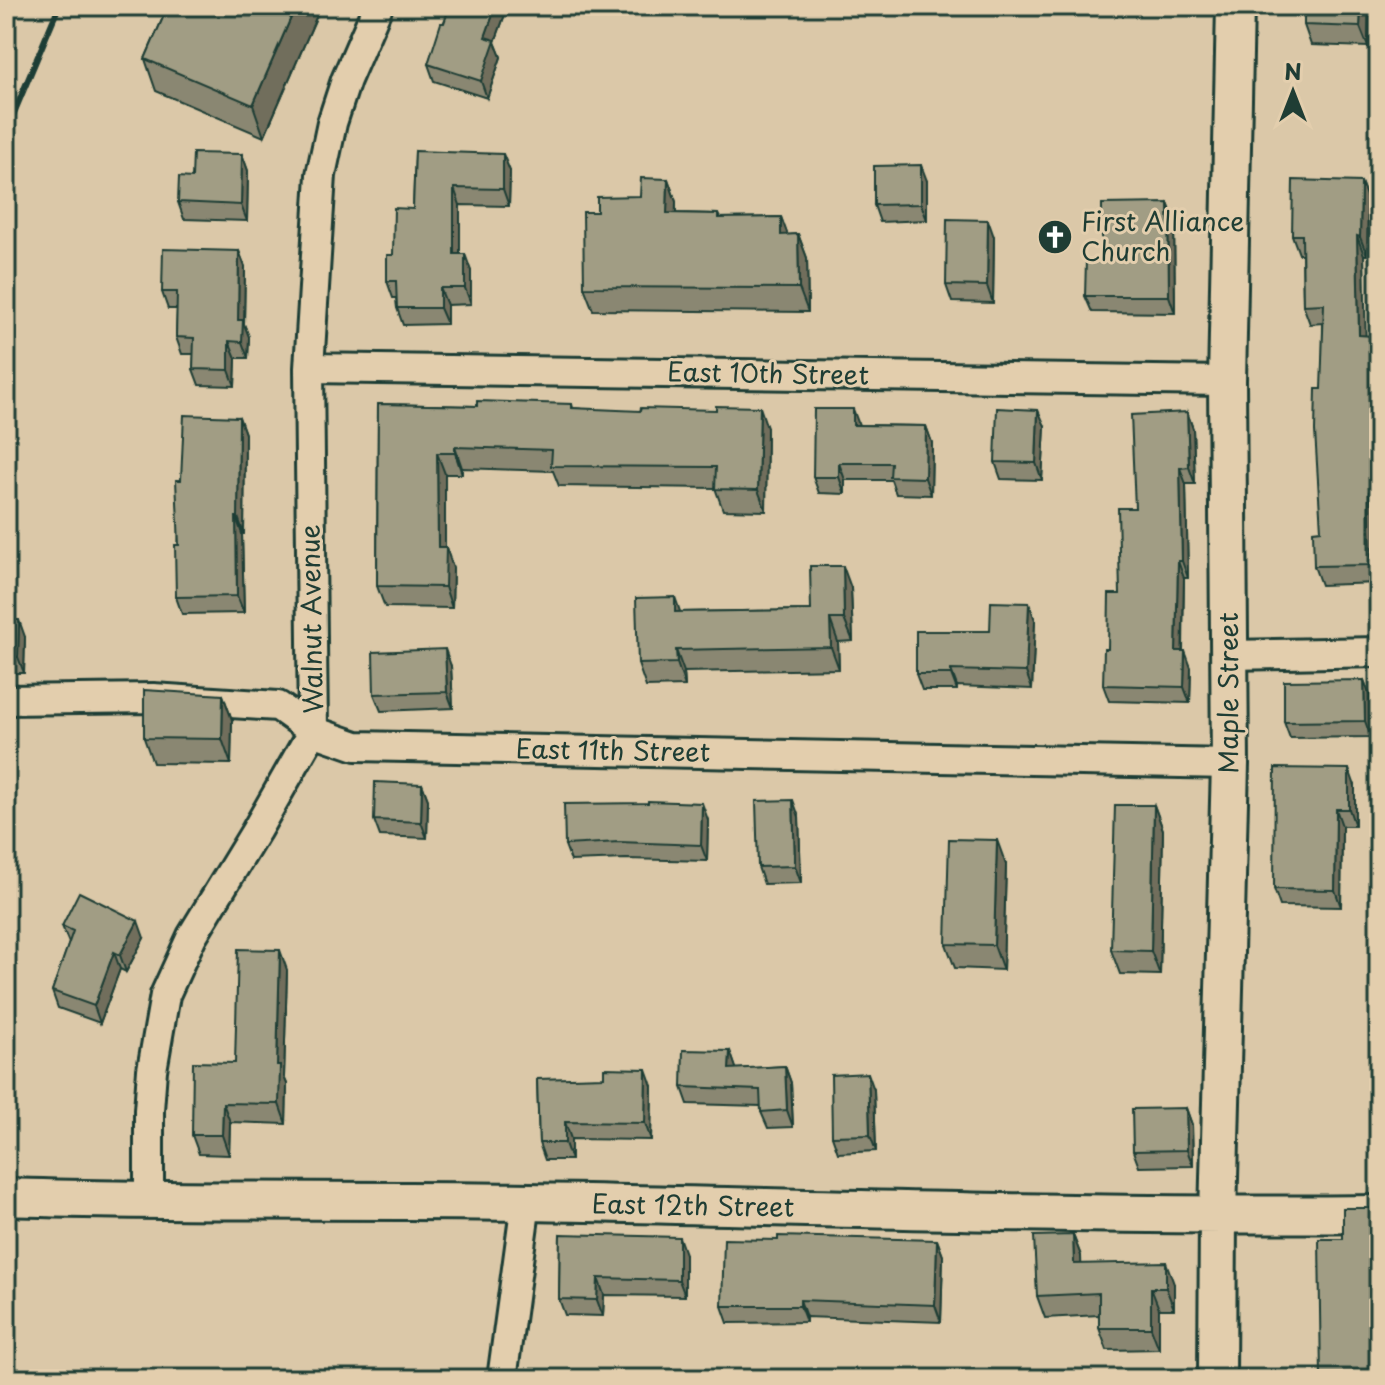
<svg xmlns="http://www.w3.org/2000/svg" width="1385" height="1385" font-family="'Playpen Sans',sans-serif">
  <style>
    .lines { fill: none; stroke-linecap: round; stroke-linejoin: round }
    .minor-casing { stroke: #1f3d34; stroke-width: 34 }
    .major-casing { stroke: #1f3d34; stroke-width: 42 }
    .minor { stroke: #e3cead; stroke-width: 28 }
    .major { stroke: #e3cead; stroke-width: 36 }
    .rail { stroke: #1f3d34; stroke-width: 6 }
    .wall { fill: #8a8772; stroke: #1f3d34; stroke-width: 2 }
    .shaded-wall { fill: #716e5c; stroke: #1f3d34; stroke-width: 2 }
    .building { fill: #a19d84; stroke: #1f3d34; stroke-width: 2 }
    .labels { text-anchor: middle; stroke-width: 6; stroke-linejoin: round; paint-order: stroke }
    .poi-label { font-size: 26px; fill: #1f3d34; stroke: #e3cead; text-anchor: start }
    .street-label { font-size: 26px; fill: #1f3d34; stroke: #e3cead }
  </style>
  <rect width="100%" height="100%" fill="#dbc8a8"/>
  <filter id="ink" filterUnits="userSpaceOnUse"><feTurbulence type="fractalNoise" baseFrequency=".0125" numOctaves="2"/><feDisplacementMap in="SourceGraphic" scale="16" xChannelSelector="R" yChannelSelector="G"/><feConvolveMatrix kernelMatrix="1 2 1 2 8 2 1 2 1" color-interpolation-filters="sRGB"/></filter>
  <g filter="url(#ink)">
    <g class="lines">
      <g class="minor-casing">
        <path id="minor" d="M309,368L1227,381
          M1230,655L1379,652
          M6,700L153,698L278,706L313,731L356,746L1230,764
          M149,1202V1110L152,1070L165,995L192,936L256,831L313,731L309,368L321,175L332,123L346,80L378,6
          M502,1379L526,1202"/>
      </g>
      <g class="major-casing">
        <path id="major" d="M6,1197C181,1203 356,1199 530,1202C813,1207 1096,1217 1379,1214
          M1217,1379L1218,1216L1230,764L1227,381L1235,6"/>
      </g>
      <use href="#minor" class="minor"/>
      <use href="#major" class="major"/>
      <path class="rail" d="M6,132L59,6"/>
    </g>
    <path class="wall" d="M168,6H321L264,137L156,91L145,59Z
      M450,6H508L495,42L501,57L487,98L434,81L428,64Z
      M1304,6H1369L1368,47L1311,45L1304,25Z
      M415,151L510,171L509,206L460,205V254L471,271V304L447,305V324L403,325L397,308L396,298H393L387,281L413,209Z
      M242,154L248,171L247,221L184,219L178,202L192,178Z
      M668,179L676,202V213L718,214L720,218L781,217L787,235L798,234L807,258L808,312L593,310L584,287L640,196Z
      M927,181V220L880,222L874,205Z
      M1361,182L1368,201L1367,255H1364L1365,336L1379,393V511H1376L1378,583L1321,585L1314,566L1321,530L1323,323L1310,324L1303,305L1302,254H1299L1292,235Z
      M1168,203L1174,220L1175,313L1092,312L1085,296Z
      M994,237L993,303L952,302L946,285Z
      M239,251L245,267L244,324L249,337L248,358H236L235,386L199,385L193,369L194,354H182L176,337L177,309H168L162,292Z
      M378,404L477,406L572,404L573,408L767,428L766,511L723,510L715,488L559,486L553,471L462,468V474H445V547L453,568L452,608L385,607L377,586Z
      M1187,412L1193,429L1195,484H1186L1188,578H1184L1183,651L1191,668L1190,703L1109,701L1103,685L1108,649L1120,594Z
      M239,417L245,434L244,534H242L244,613L182,614L176,597L181,480Z
      M859,425L926,426L932,443L931,495L896,494L891,480H845V494L819,493L813,477Z
      M1045,426L1042,480L1001,479L995,462Z
      M851,588L853,641L838,642L839,669L684,672L685,686L646,687L638,664L680,612L811,610Z
      M6,620L25,637L24,673H6Z
      M1035,620L1032,689L957,686V690H922L916,674L990,631Z
      M451,666L453,708L381,711L374,694Z
      M1364,680L1370,696L1371,737L1290,738L1284,722Z
      M223,695L232,720L231,764L153,763L144,738Z
      M422,784L428,800L427,838L380,836L374,820Z
      M1355,786V826H1342L1341,907L1280,906L1274,889Z
      M1154,805L1163,830L1160,975L1120,974L1111,950Z
      M799,817L801,883L764,884L758,867Z
      M708,820L707,861L626,859L571,861L565,845Z
      M1006,865L1003,970L955,968L946,944Z
      M62,926L144,938L126,972L120,969L100,1023L58,1008L52,991L69,943Z
      M287,970L284,1077L287,1084L286,1124L230,1122L229,1155L199,1154L192,1135L235,1063Z
      M730,1051L736,1069L785,1066L791,1083L793,1127L768,1128L761,1112V1106L688,1104L682,1087Z
      M537,1079L652,1086L651,1140L571,1139V1160H545L539,1143Z
      M874,1090L876,1151L838,1153L832,1136Z
      M1186,1108L1192,1125L1193,1166L1139,1167L1133,1151Z
      M560,1234L685,1254V1296L604,1295L603,1316L565,1315L559,1299Z
      M1073,1235L1081,1256V1264L1174,1284V1309H1159V1349L1107,1350L1099,1328V1315L1045,1318L1037,1296Z
      M778,1240H937L943,1256L941,1322L806,1317V1322L728,1323L722,1306Z"/>
    <path class="shaded-wall" d="M296,6H321L264,137L253,105Z
      M496,6H508L495,42L501,57L487,98L481,81L485,37Z
      M1361,6H1369L1368,47L1360,27Z
      M242,154L248,171L247,221L241,205Z
      M503,154L510,171L509,206L503,189Z
      M921,165L927,181V220L921,204Z
      M668,179L676,202L675,237L667,213Z
      M1361,182L1368,201L1367,255L1360,237Z
      M454,188L460,205V271L454,254Z
      M1168,203L1174,220L1175,313L1169,296Z
      M781,217L790,241L781,235Z
      M988,220L994,237L993,303L987,286Z
      M798,234L807,258L808,312L799,288Z
      M1357,236L1364,255L1366,354L1359,335Z
      M239,251L245,267L244,324L249,337L248,358L242,342L238,320Z
      M465,254L471,271V304L465,288Z
      M440,288L447,305V324L440,308Z
      M1373,336L1379,353V436L1371,390Z
      M229,341L236,358L235,386L229,370Z
      M760,407L767,428L766,511L758,490Z
      M853,409L859,425H853Z
      M1038,410L1045,426L1042,480L1036,463Z
      M1187,412L1193,429L1195,484L1189,467Z
      M239,417L245,434L244,534L238,517Z
      M926,426L932,443L931,495L925,478Z
      M1373,431L1379,449V502L1376,492Z
      M455,447L462,468V474L455,453Z
      M437,453L445,474V553L446,547L453,568L452,608L445,587L438,547Z
      M839,463L845,480V494L839,477Z
      M1180,468L1186,484L1188,578L1182,561Z
      M1369,492L1376,511L1378,583L1371,565Z
      M236,517L242,534L244,613L237,596Z
      M1178,561L1184,578L1182,668L1176,651Z
      M843,566L851,588L853,641L844,619Z
      M675,597L683,620L675,612Z
      M1029,603L1035,620L1032,689L1026,672Z
      M830,619L838,642L839,669L831,647Z
      M19,620L25,637L24,673L18,657Z
      M445,649L451,666L453,708L447,692Z
      M676,650L684,672L685,686L677,663Z
      M1185,651L1191,668L1190,703L1184,687Z
      M951,670L957,686V690L951,674Z
      M1364,680L1370,696L1371,737L1365,721Z
      M223,695L232,720L231,764L222,739Z
      M1349,769L1355,786V826L1349,809Z
      M422,784L428,800L427,838L421,822Z
      M793,800L799,817L801,883L795,866Z
      M702,803L708,820L707,861L701,845Z
      M1154,805L1163,830L1160,975L1151,951Z
      M1336,809L1342,826L1341,907L1335,890Z
      M997,840L1006,865L1003,970L994,945Z
      M138,921L144,938L126,972L120,955Z
      M280,950L287,970L284,1077L287,1084L286,1124L279,1104L277,1065Z
      M114,952L120,969L100,1023L94,1006Z
      M730,1051L736,1068L735,1086L729,1069Z
      M785,1066L791,1083L793,1127L787,1110Z
      M646,1069L652,1086L651,1140L645,1123Z
      M868,1073L874,1090L876,1151L870,1135Z
      M223,1103L230,1122L229,1155L222,1135Z
      M1186,1108L1192,1125L1193,1166L1187,1150Z
      M565,1122L571,1139V1160L565,1143Z
      M1073,1235L1081,1256L1082,1285L1074,1264Z
      M679,1237L685,1254V1296L679,1280Z
      M937,1240L943,1256L941,1322L935,1305Z
      M1166,1262L1174,1284V1309L1166,1288Z
      M598,1278L604,1295L603,1316L597,1300Z
      M1151,1288L1159,1309V1349L1151,1328Z
      M800,1300L806,1317V1322L800,1306Z"/>
    <path class="building" d="M168,6H296L253,105L145,59Z
      M450,6H496L485,37L495,40L481,81L428,64L441,23H444Z
      M1304,6H1361L1360,27L1304,25Z
      M415,151L503,154V189L454,188V254H465V288H440V308H397L396,281H387V255H393L394,208L413,209Z
      M193,153L242,154L241,205L178,202L179,177L192,178Z
      M921,165V204L874,205V166Z
      M641,178L668,179L667,213L718,214V218L781,217V235L798,234L799,288L584,287L583,212H597V197L640,196Z
      M1293,180L1361,182L1360,237L1357,236L1359,335L1373,336L1371,390H1378L1377,431H1373L1376,492H1369L1371,565L1314,566L1313,531L1321,530L1315,431L1316,389H1321L1324,304L1303,305L1302,235H1292Z
      M1168,203L1169,296H1085L1086,260H1102V204Z
      M947,219L988,220L987,286L946,285Z
      M163,249L239,251L238,320H243L242,342L229,341V370L193,369L194,338L176,337L177,292H162Z
      M477,401L572,404V408L640,411L641,408L716,410V406L760,407L758,490L715,489L716,467L551,466L552,450L455,447V453H437L438,547H446L445,587L377,586L378,404L477,406Z
      M997,408L1038,410L1036,463L995,462Z
      M814,409H853V425L926,426L925,478L890,477L891,463H839V477H813Z
      M1187,412L1189,467L1180,468L1182,561H1178L1176,651H1185L1184,687L1103,685L1104,649H1108L1109,594H1120L1118,508H1135L1131,415Z
      M184,415L239,417L238,517H236L237,596L176,597L175,545H179L176,480H181Z
      M810,566H843L844,619H830L831,647L676,650L677,663L638,664L636,598L675,597V612L811,610Z
      M991,602L1029,603L1026,672L951,670V674H916V631H990Z
      M6,620H19L18,657L6,656Z
      M445,649L447,692L374,694L373,652Z
      M1364,680L1365,721L1284,722V681Z
      M144,690L223,695L222,739L144,738Z
      M1275,768L1349,769V809H1336L1335,890L1274,889Z
      M375,782L422,784L421,822L374,820Z
      M793,800L795,866L758,867L756,801Z
      M648,801L702,803L701,845L619,842L565,845L564,804L648,803Z
      M1115,805H1154L1151,951L1111,950Z
      M949,839L997,840L994,945L946,944Z
      M79,892L138,921L120,955L114,952L94,1006L52,991L73,931L62,926Z
      M238,949L280,950L277,1065H280L279,1104L223,1103L222,1135H192L193,1062L235,1063Z
      M683,1050L730,1051L729,1069L785,1066L787,1110L761,1112L760,1090L682,1087Z
      M604,1068L646,1069L645,1123L565,1122V1143H539L537,1079L604,1077Z
      M868,1073L870,1135L832,1136L831,1075Z
      M1186,1108L1187,1150L1133,1151L1132,1109Z
      M1343,1208H1379V1379H1321L1319,1239H1343Z
      M560,1234L679,1237V1280L598,1278L597,1300L559,1299Z
      M1073,1235L1074,1264L1166,1262V1288H1151V1328H1099V1293L1037,1296L1034,1236Z
      M778,1236L937,1240L935,1305L800,1300V1306H722L724,1239L778,1240Z"/>
  </g>
  <defs>
    <g id="church-disc" transform="scale(1.8)"><circle r="9.5" fill="#1f3d34" stroke="#e3cead"/><path d="M-1.2-6h2.4v3.5h3.3v2.4h-3.3V6h-2.4V-.1h-3.3v-2.4h3.3Z" fill="#fff"/></g>
  </defs>
  <g fill-rule="evenodd">
    <use href="#church-disc" x="1055" y="237"/>
  </g>
  <g class="labels">
    <g class="poi-label">
      <text x="1081" y="231">First Alliance<tspan x="1081" dy="30">Church</tspan></text>
    </g>
    <g class="street-label">
      <text transform="translate(768 374) rotate(1)" y="9">East 10th Street</text>
      <text transform="translate(312 619) rotate(-91)" y="9">Walnut Avenue</text>
      <text transform="translate(1229 693) rotate(-90)" y="9">Maple Street</text>
      <text transform="translate(613 751) rotate(1)" y="9">East 11th Street</text>
      <text transform="translate(693 1206) rotate(1)" y="9">East 12th Street</text>
    </g>
  </g>
  <rect width="1385" height="1385" fill="none" stroke="#e3cead" stroke-width="32"/>
  <rect x="16" y="16" width="1353" height="1353" fill="none" stroke="#1f3d34" stroke-width="3" filter="url(#ink)"/>
  <g transform="translate(1293 92)" stroke="#e3cead" stroke-width="6" paint-order="stroke">
  <path d="M0-6L14 30L0 20L-14 30Z" fill="#1f3d34"/>
  <text y="-12" font-size="22" font-weight="bold" text-anchor="middle" fill="#1f3d34">N</text>
  </g>
</svg>
